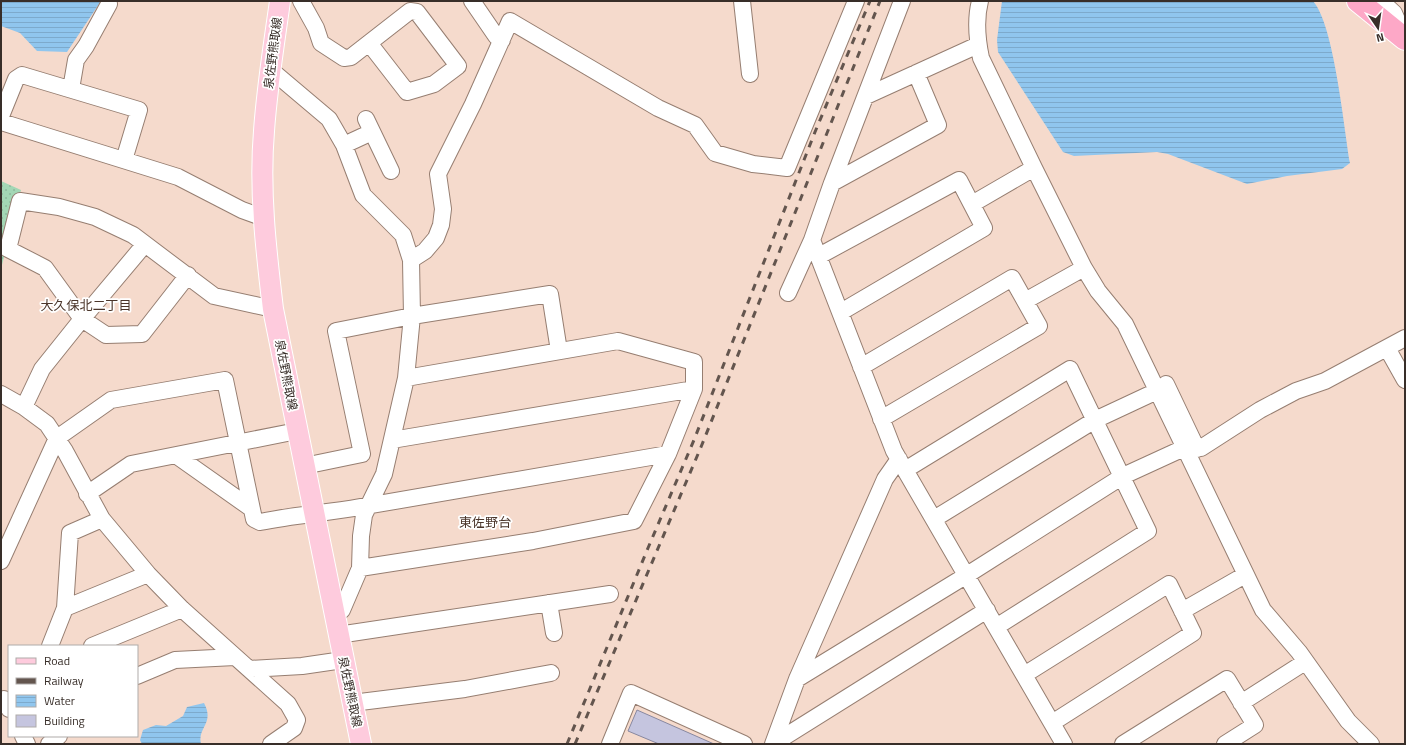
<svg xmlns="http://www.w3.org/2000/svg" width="1406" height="745" font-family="'Titillium Web','Noto Sans JP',sans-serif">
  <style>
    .park { fill: url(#park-dots) }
    .water { fill: url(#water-rules) }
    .building { fill: #c5c5df; stroke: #8888a0 }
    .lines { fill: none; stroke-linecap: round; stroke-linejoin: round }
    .minor-casing { stroke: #967e71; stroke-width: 18 }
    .major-casing { stroke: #fff; stroke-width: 22 }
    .highway-casing { stroke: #fff; stroke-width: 24 }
    .minor { stroke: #fff; stroke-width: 16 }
    .major { stroke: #fecbdd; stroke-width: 20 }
    .highway { stroke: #fda8c7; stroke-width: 22 }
    .rail { stroke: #63554e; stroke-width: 3; stroke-dasharray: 7 7; stroke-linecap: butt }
    .labels { text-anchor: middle; stroke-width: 3.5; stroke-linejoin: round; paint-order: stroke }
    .street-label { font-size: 12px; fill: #382e29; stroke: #fff }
    .neighbourhood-label { font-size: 13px; fill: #4b362b; stroke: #fff }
  </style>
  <defs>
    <pattern id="park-dots" width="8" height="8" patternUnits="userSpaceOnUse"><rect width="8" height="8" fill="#a3d7b5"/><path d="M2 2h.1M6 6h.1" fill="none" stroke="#8db99c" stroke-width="1.8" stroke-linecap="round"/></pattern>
    <pattern id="water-rules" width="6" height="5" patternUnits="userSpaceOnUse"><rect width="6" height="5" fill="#90c6ee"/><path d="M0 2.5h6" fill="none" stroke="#7daacc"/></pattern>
  </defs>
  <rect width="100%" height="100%" fill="#f5dacc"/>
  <path class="park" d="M1,181L21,190L1,269Z"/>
  <path class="water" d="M1,1H101L67,52L37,51L20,33L1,26Z
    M1002,1H1313C1334,24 1344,128 1350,163L1342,169L1287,176L1247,184L1168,154L1157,152L1074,156L1063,152L998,52L997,40Z
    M204,703C215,724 197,727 201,744H142L140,740L143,730L156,725L166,726L183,716L187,707Z"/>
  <path class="building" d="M637,710L714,744H659L628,731Z"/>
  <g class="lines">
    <g class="minor-casing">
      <path id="minor" d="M301,1L316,28L321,43L344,58L351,57L410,11L417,12L458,66L434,84L407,92L369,43
        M472,1L496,36L502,40
        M742,1L750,74
        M902,1L832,183L812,240L894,451L1064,744
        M980,1C975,20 977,39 981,58L1034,168L1084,268L1098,291L1125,324L1263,610L1299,652L1348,721L1371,744
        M1381,1L1394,13L1405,38
        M271,70L329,119L344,145L363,195L403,235L411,260L412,316L406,378L384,474L364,515L361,536L360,568L342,610L334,617
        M71,89L76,60L86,46L109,4
        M866,96L978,45
        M1,116L16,79L22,75L139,110L124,160
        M366,119L391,171
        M1,122L178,177L242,210L264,218
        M344,145L372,132
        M832,183L938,125L916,73
        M972,204L1034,168
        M819,256L959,180L984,228L841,312
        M411,260L425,251L436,238L441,225L443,209L438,174L473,104L510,21L658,108L695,125L715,153L753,164L787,168L856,1
        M188,275L142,334L106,335L82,319L45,268L8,249L20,201L59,207L95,217L133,235L214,296L273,309
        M788,293L812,240
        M1025,301L1084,268
        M1387,348L1405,380
        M861,367L1012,278L1039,326L881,419
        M1166,384L1197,449
        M1,394L24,407L47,424L65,451L102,519L148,574L182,609L288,704L297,720L294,728L271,744
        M24,407L42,369L82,319L145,244
        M392,440L694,389
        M177,456L252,509
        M304,466L362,454L336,331L412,316L550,294L559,351
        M905,470L1070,369L1148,531L996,627
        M87,494L131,464L297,431
        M934,519L1095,420L1157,391
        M1,561L57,438L111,400L225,380L254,519L260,522C294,515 327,513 360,507L668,454L694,389V362L618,341L406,378
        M360,568L533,541L634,521L668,454
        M549,603L554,633
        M65,608L148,574
        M1182,611L1245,575
        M338,635L610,594
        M50,646L65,608L70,533L102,519
        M92,646L182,609
        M249,669L302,666L343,660
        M1024,675L1169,584L1193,633L1052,723
        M137,676L175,660L235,657
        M797,679L967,575L1123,476L1184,448H1201L1260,410L1296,391L1325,381L1405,338
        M4,699L9,709
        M352,703L465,689L551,673
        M1241,703L1305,662
        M23,736L27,744
        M49,744L59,736
        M610,744L631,693L744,744
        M773,744L797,679L885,479L899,459
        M773,744L987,610
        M1123,744L1227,679L1255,725L1225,744"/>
    </g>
    <g class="major-casing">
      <path id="major" d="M280,1C274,44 267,87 264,131C259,190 266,250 273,309L361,744"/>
    </g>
    <g class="highway-casing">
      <path id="highway" d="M1358,1L1405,39"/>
    </g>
    <use href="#minor" class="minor"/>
    <use href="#major" class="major"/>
    <use href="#highway" class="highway"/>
    <path class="rail" d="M567,744L648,548L694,440L815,132L870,1
      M575,744L701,447L880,1"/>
  </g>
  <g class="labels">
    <g class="street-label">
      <text transform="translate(273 53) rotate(-83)" y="4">泉佐野熊取線</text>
      <text transform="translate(286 375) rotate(79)" y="4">泉佐野熊取線</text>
      <text transform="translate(350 692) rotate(78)" y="4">泉佐野熊取線</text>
    </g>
    <g class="neighbourhood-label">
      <text x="86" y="310">大久保北二丁目</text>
      <text x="485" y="527">東佐野台</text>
    </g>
  </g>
  <rect width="1406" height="745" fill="none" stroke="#382e29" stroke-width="4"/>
  <rect x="8" y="645" width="130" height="92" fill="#ffffff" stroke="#afaba9"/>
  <rect x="16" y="658" width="20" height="6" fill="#fecbdd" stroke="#afaba9"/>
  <text x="44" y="665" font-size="12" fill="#382e29">Road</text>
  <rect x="16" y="678" width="20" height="6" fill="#63554e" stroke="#afaba9"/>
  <text x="44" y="685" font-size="12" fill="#382e29">Railway</text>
  <rect x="16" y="695" width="20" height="12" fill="url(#water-rules)" stroke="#afaba9"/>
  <text x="44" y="705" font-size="12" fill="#382e29">Water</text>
  <rect x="16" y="715" width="20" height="12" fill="#c5c5df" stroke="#afaba9"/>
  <text x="44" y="725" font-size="12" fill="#382e29">Building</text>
  <g transform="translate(1378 28) rotate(167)" stroke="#ffffff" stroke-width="3" paint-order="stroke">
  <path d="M0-3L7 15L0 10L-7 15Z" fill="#382e29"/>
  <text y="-6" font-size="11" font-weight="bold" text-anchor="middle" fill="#382e29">N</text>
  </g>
</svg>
